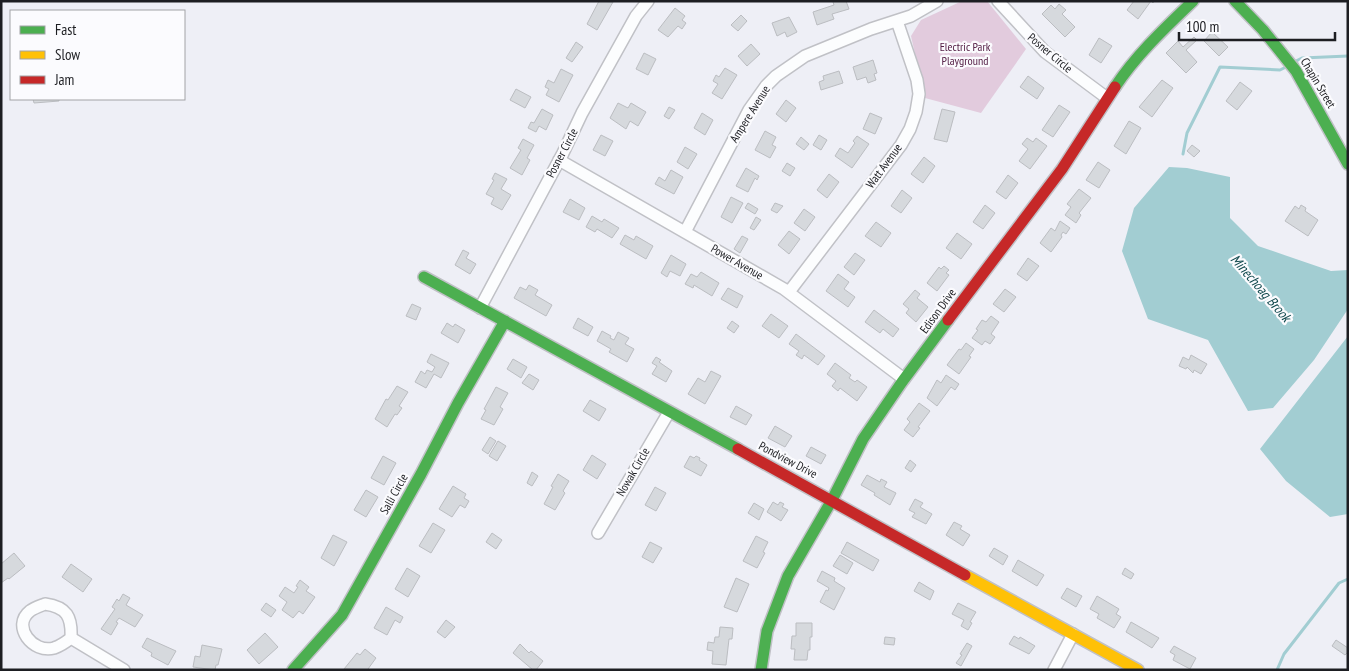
<svg xmlns="http://www.w3.org/2000/svg" width="1349" height="671" font-family="'PT Sans Narrow',sans-serif">
  <style>
    .green { fill: #e2cbdd }
    .water { fill: #a2cdd2 }
    .lines { fill: none; stroke-linecap: round; stroke-linejoin: round }
    .stream { stroke: #a2cdd2; stroke-width: 3 }
    .building { fill: #d6d9dd; stroke: #bbbdc1 }
    .street-casing { stroke: #c0c1c6; stroke-width: 14 }
    .fast-casing { stroke: #c0c1c6; stroke-width: 14 }
    .slow-casing { stroke: #c0c1c6; stroke-width: 14 }
    .jam-casing { stroke: #c0c1c6; stroke-width: 14 }
    .street { stroke: #fcfdfe; stroke-width: 11 }
    .fast { stroke: #4caf50; stroke-width: 11 }
    .slow { stroke: #ffc107; stroke-width: 11 }
    .jam { stroke: #c62828; stroke-width: 11 }
    .labels { text-anchor: middle; stroke-width: 4.5; stroke-linejoin: round; paint-order: stroke }
    .park-label { font-size: 12px; fill: #562147; stroke: #fbfbfe }
    .street-label { font-size: 12px; fill: #1d1e22; stroke: #fbfbfe }
    .water-label { font-size: 14px; font-style: italic; fill: #114a4e; stroke: #fbfbfe }
  </style>
  <rect width="100%" height="100%" fill="#eeeff6"/>
  <path class="green" d="M962,1H987L1026,49L981,113L925,98L911,36L921,20Z"/>
  <path class="water" d="M1169,167L1187,168L1230,177V218L1258,246L1331,271L1348,270V309L1314,360L1273,408L1248,411L1208,340L1148,319L1122,251L1134,208Z
    M1348,336V514L1330,517L1286,481L1260,449Z"/>
  <g class="lines">
    <path class="stream" d="M1296,61L1302,58L1348,56
      M1183,154L1187,133L1220,67L1280,70L1286,67
      M1277,670L1284,654L1339,583L1348,579"/>
  </g>
  <path class="building" d="M599,1L613,2L597,30L587,24Z
    M846,1L849,9L832,14L834,19L817,25L813,12L834,5L833,2L835,1Z
    M1134,1H1154L1153,3L1151,1L1138,19L1127,10Z
    M1059,4L1066,10L1062,14L1075,27L1065,37L1042,14L1051,5L1055,9Z
    M675,8L685,16L682,20L686,23L682,29L678,26L668,37L658,30Z
    M741,15L747,21L738,31L731,25Z
    M789,17L797,32L787,37L785,32L777,36L772,23Z
    M1212,32L1228,47L1219,56L1204,41Z
    M1194,37L1197,40L1186,50L1197,62L1186,73L1166,53L1178,41L1183,47Z
    M1099,38L1112,46L1101,63L1089,55Z
    M576,42L583,47L572,62L566,58Z
    M751,44L760,54L747,66L738,56Z
    M644,53L656,59L648,75L636,69Z
    M873,60L877,73L874,74L876,80L868,83L866,77L857,80L853,67Z
    M725,68L737,75L722,99L712,93L718,84L713,81L716,75L719,77Z
    M561,69L573,75L559,102L546,95L549,89L545,87L548,80L554,83Z
    M839,71L843,83L821,90L819,82L824,80L823,76Z
    M1028,76L1044,88L1037,99L1020,87Z
    M1162,80L1173,88L1152,117L1139,107Z
    M1240,82L1252,91L1237,110L1226,101Z
    M516,89L531,97L525,108L510,100Z
    M33,99H59V101L34,103Z
    M786,100L796,108L786,122L776,114Z
    M618,103L628,108L631,103L646,112L638,126L630,121L626,129L610,118Z
    M1059,105L1070,112L1053,137L1042,130Z
    M669,107L675,110L669,119L664,116Z
    M542,109L553,115L546,130L539,126L536,132L528,128L531,122L534,123Z
    M942,109L955,112L947,142L934,139Z
    M702,113L713,120L705,135L694,128Z
    M870,113L882,118L875,134L863,129Z
    M1129,121L1141,128L1126,154L1114,146Z
    M765,131L776,137L772,145L776,147L770,158L755,150Z
    M601,135L613,141L605,156L593,150Z
    M819,135L827,140L821,150L813,145Z
    M857,136L869,144L852,168L835,156L840,148L848,153L855,143L853,141Z
    M801,137L809,144L804,150L796,144Z
    M1027,138L1033,142L1036,138L1047,146L1030,169L1019,161L1028,149L1022,144Z
    M523,139L534,145L527,158L530,160L522,175L510,168L521,150L518,148Z
    M1192,145L1200,151L1194,157L1187,151Z
    M685,147L697,154L688,169L677,162Z
    M924,157L935,166L923,183L911,174Z
    M1098,162L1110,170L1099,188L1086,180Z
    M787,163L795,168L790,176L782,171Z
    M746,168L759,176L757,180L755,178L748,192L736,186Z
    M671,170L683,177L674,194L655,184L659,177L665,181Z
    M495,173L507,179L501,189L511,195L502,210L491,204L494,198L486,194L494,180L492,179Z
    M829,174L839,182L827,198L817,190Z
    M1008,175L1018,183L1006,199L996,192Z
    M1079,189L1091,198L1079,213L1081,215L1076,223L1065,215L1071,207L1067,204Z
    M902,190L912,198L901,213L891,206Z
    M731,197L743,203L732,223L721,217Z
    M570,199L585,208L579,220L563,212Z
    M748,203L758,209L755,214L745,208Z
    M775,203L783,206L777,213L771,210Z
    M985,205L995,213L983,229L973,222Z
    M1301,205L1306,208L1305,211L1318,220L1308,236L1285,221L1295,206L1299,209Z
    M804,209L815,217L805,231L794,223Z
    M592,216L602,222L604,219L619,228L612,238L597,229L595,232L586,227Z
    M756,217L761,220L754,230L750,228Z
    M1060,221L1070,228L1066,234L1063,232L1061,235L1062,237L1051,252L1040,243L1051,228L1055,231Z
    M876,222L891,233L881,247L865,236Z
    M789,231L800,239L789,254L778,245Z
    M957,233L972,244L961,259L946,248Z
    M625,235L634,240L636,236L653,246L646,259L620,244Z
    M742,236L748,239L740,253L734,249Z
    M463,250L469,253L466,258L476,264L470,274L455,265Z
    M855,253L865,260L854,275L844,267Z
    M671,255L686,264L680,276L670,271L667,277L661,273Z
    M1028,258L1039,266L1027,281L1017,274Z
    M944,266L949,270L946,273L949,275L937,291L927,283L939,267L941,269Z
    M701,272L719,283L712,296L694,285L693,288L685,284L691,274L697,277Z
    M838,274L849,282L844,289L855,297L848,307L826,291Z
    M529,285L538,290L535,295L552,305L546,316L514,298L520,287L526,290Z
    M728,288L743,296L737,308L721,299Z
    M1005,289L1016,297L1004,312L993,304Z
    M915,290L920,294L917,298L928,307L916,322L906,313L909,309L903,304Z
    M412,304L421,308L416,320L406,316Z
    M874,310L899,329L893,337L883,329L880,333L865,322Z
    M771,314L788,326L779,338L762,326Z
    M991,316L999,322L991,334L995,337L990,344L985,341L982,345L972,338L978,330L976,329L982,320L986,322Z
    M578,318L593,327L588,336L573,328Z
    M732,321L739,326L734,333L727,328Z
    M447,323L453,327L455,324L465,330L458,343L441,333Z
    M602,331L611,336L610,338L614,340L618,332L629,338L625,344L634,349L627,362L609,352L611,349L597,341Z
    M796,334L825,356L818,365L804,355L802,359L796,355L799,351L789,344Z
    M966,343L974,349L969,356L971,357L959,374L947,365L959,349L961,350Z
    M431,354L449,363L441,378L434,374L426,388L415,382L421,371L425,374L427,370L432,372L435,367L427,362Z
    M1191,355L1207,364L1201,374L1194,370L1193,373L1187,367L1186,369L1179,366L1183,357L1189,360Z
    M656,357L661,360L659,362L672,371L666,382L652,374L657,366L652,363Z
    M513,359L527,367L521,378L507,369Z
    M835,363L851,375L849,378L855,382L857,380L867,387L857,401L840,388L838,391L832,386L836,381L827,374Z
    M711,371L721,376L705,404L688,394L698,378L705,382Z
    M529,374L539,380L533,390L522,383Z
    M946,375L959,384L955,390L951,387L937,406L927,398L937,380L941,383Z
    M397,386L408,392L399,406L402,408L397,415L395,414L387,427L375,419L386,399L388,400Z
    M496,387L508,393L500,407L503,409L494,425L481,419L486,410L484,409Z
    M590,400L606,409L599,421L583,411Z
    M919,403L930,411L918,427L920,428L913,437L904,430L910,422L907,419Z
    M736,406L752,415L746,425L730,417Z
    M775,426L792,436L785,447L768,438Z
    M490,437L496,441L488,454L482,450Z
    M498,441L506,446L497,461L489,456Z
    M811,447L826,455L821,464L806,456Z
    M592,455L606,464L597,479L583,470Z
    M383,456L396,463L384,485L371,478Z
    M690,456L694,458L696,456L700,458L699,460L707,465L701,476L684,467Z
    M910,460L916,465L911,472L905,468Z
    M532,472L538,476L532,486L527,483Z
    M558,474L569,481L563,491L565,493L555,510L544,504L553,487L551,486Z
    M867,475L880,482L881,479L887,482L884,487L896,493L890,505L874,495L875,493L861,485Z
    M453,486L466,494L464,498L469,501L465,508L460,505L452,517L439,509Z
    M655,487L666,493L656,511L645,505Z
    M366,490L378,497L366,517L354,510Z
    M915,499L923,503L920,507L932,514L926,524L912,517L915,513L909,510Z
    M773,502L778,505L780,502L784,504L782,507L788,510L781,521L767,512Z
    M754,503L764,509L759,520L748,513Z
    M954,522L962,526L960,529L970,535L963,546L946,535Z
    M433,523L445,530L431,553L419,546Z
    M492,533L502,540L496,549L486,542Z
    M333,535L347,542L334,566L321,558Z
    M756,536L768,542L763,552L765,553L757,568L743,561Z
    M650,542L662,548L653,563L642,557Z
    M847,542L879,560L873,571L841,553Z
    M994,548L1008,556L1003,565L989,556Z
    M14,553L25,566L9,579L8,578L1,583V564Z
    M840,555L853,563L847,574L833,566Z
    M1018,560L1044,575L1037,586L1012,571Z
    M71,564L92,579L83,592L62,577Z
    M407,568L420,576L408,597L395,589Z
    M1125,568L1134,574L1131,579L1122,574Z
    M822,571L835,578L834,581L845,588L834,610L820,602L826,590L828,591L829,588L817,581Z
    M736,578L749,584L737,612L724,607Z
    M300,580L309,587L306,591L315,597L303,614L299,611L293,618L282,610L287,602L279,596L285,587L294,593L298,587L296,586Z
    M919,582L934,591L930,600L914,591Z
    M1067,588L1082,596L1076,607L1061,598Z
    M123,594L130,598L126,605L143,615L135,627L119,618L116,622L118,623L111,635L101,629L115,609L112,607L117,599L119,601Z
    M1097,596L1119,609L1116,614L1121,617L1114,628L1097,618L1099,614L1090,609Z
    M266,603L276,610L271,617L261,610Z
    M958,603L976,612L970,622L972,623L968,630L961,626L964,620L952,614Z
    M386,607L403,617L400,623L395,620L387,635L374,628Z
    M446,620L455,627L445,638L437,632Z
    M1131,622L1159,638L1152,648L1126,632Z
    M796,623H812V637H810V650H808L807,660H794L795,649H791L792,636H796Z
    M720,627L733,628L732,639H729L726,665L712,664L713,651L707,650L708,642L714,643L715,637H719Z
    M265,633L278,647L259,664L247,650Z
    M1014,636L1019,639L1020,637L1035,646L1029,654L1009,644Z
    M885,637L895,638L894,645L884,644Z
    M147,638L176,651L168,665L151,656L152,653L142,647Z
    M1336,640L1348,648V652L1345,655L1332,646Z
    M967,643L972,646L961,666L956,663L962,655L960,654Z
    M520,644L529,653L531,651L543,661L536,670H533L513,653Z
    M202,645L222,649L218,665H216L215,670L193,667L195,656L200,657Z
    M1174,646L1196,658L1190,669L1173,660L1175,655L1170,652Z
    M365,649L376,658L368,669L370,670L344,669L357,653L360,655Z"/>
  <g class="lines">
    <g class="street-casing">
      <path id="street" d="M998,1L1045,52L1107,98
        M559,160L784,289L904,379
        M685,232L749,110L766,86L776,76L805,56L871,29L911,16L937,1
        M789,292L901,145L910,129L916,112L919,94L917,80L897,21
        M480,308L563,153L582,113L636,16L648,1
        M598,533L669,412
        M45,604C67,607 72,617 71,638C66,642 60,646 54,648C33,654 11,626 30,611C34,608 40,606 45,604Z
        M71,638L124,670
        M1054,670L1073,634"/>
    </g>
    <g class="fast-casing">
      <path id="fast" d="M1235,1L1263,30L1296,71L1348,164
        M1115,87C1137,54 1165,28 1193,1
        M424,277L738,449
        M293,670L342,615L421,474L458,403L505,321
        M761,670L767,631L788,576L832,500L863,439L902,382L948,320"/>
    </g>
    <g class="slow-casing">
      <path id="slow" d="M965,575L1138,670"/>
    </g>
    <g class="jam-casing">
      <path id="jam" d="M948,320L1062,169L1115,87
        M738,449L965,575"/>
    </g>
    <use href="#street" class="street"/>
    <use href="#fast" class="fast"/>
    <use href="#slow" class="slow"/>
    <use href="#jam" class="jam"/>
  </g>
  <g class="labels">
    <g class="park-label">
      <text x="965" y="51">Electric Park<tspan x="965" dy="14">Playground</tspan></text>
    </g>
    <g class="street-label">
      <text transform="translate(1050 53) rotate(40)" y="4">Posner Circle</text>
      <text transform="translate(1318 83) rotate(59)" y="4">Chapin Street</text>
      <text transform="translate(750 114) rotate(-58)" y="4">Ampere Avenue</text>
      <text transform="translate(562 153) rotate(-62)" y="4">Posner Circle</text>
      <text transform="translate(884 166) rotate(-54)" y="4">Watt Avenue</text>
      <text transform="translate(737 262) rotate(30)" y="4">Power Avenue</text>
      <text transform="translate(938 311) rotate(-54)" y="4">Edison Drive</text>
      <text transform="translate(788 460) rotate(28)" y="4">Pondview Drive</text>
      <text transform="translate(633 472) rotate(-60)" y="4">Nowak Circle</text>
      <text transform="translate(394 494) rotate(-61)" y="4">Salli Circle</text>
    </g>
    <g class="water-label">
      <text transform="translate(1261 288) rotate(49)" y="5">Minechoag Brook</text>
    </g>
  </g>
  <rect width="1349" height="671" fill="none" stroke="#1d1e22" stroke-width="5"/>
  <rect x="10" y="10" width="175" height="90" fill="#fbfbfe" stroke="#a2a3a6"/>
  <rect x="20" y="26" width="25" height="8" fill="#4caf50" stroke="#a2a3a6"/>
  <text x="55" y="35" font-size="15" fill="#1d1e22">Fast</text>
  <rect x="20" y="51" width="25" height="8" fill="#ffc107" stroke="#a2a3a6"/>
  <text x="55" y="60" font-size="15" fill="#1d1e22">Slow</text>
  <rect x="20" y="76" width="25" height="8" fill="#c62828" stroke="#a2a3a6"/>
  <text x="55" y="85" font-size="15" fill="#1d1e22">Jam</text>
  <path d="M1179 32v8h156v-8" fill="none" stroke="#1d1e22" stroke-width="2.5"/>
  <text x="1186" y="32" font-size="15" fill="#1d1e22" stroke="#fbfbfe" stroke-width="4" paint-order="stroke">100 m</text>
</svg>
